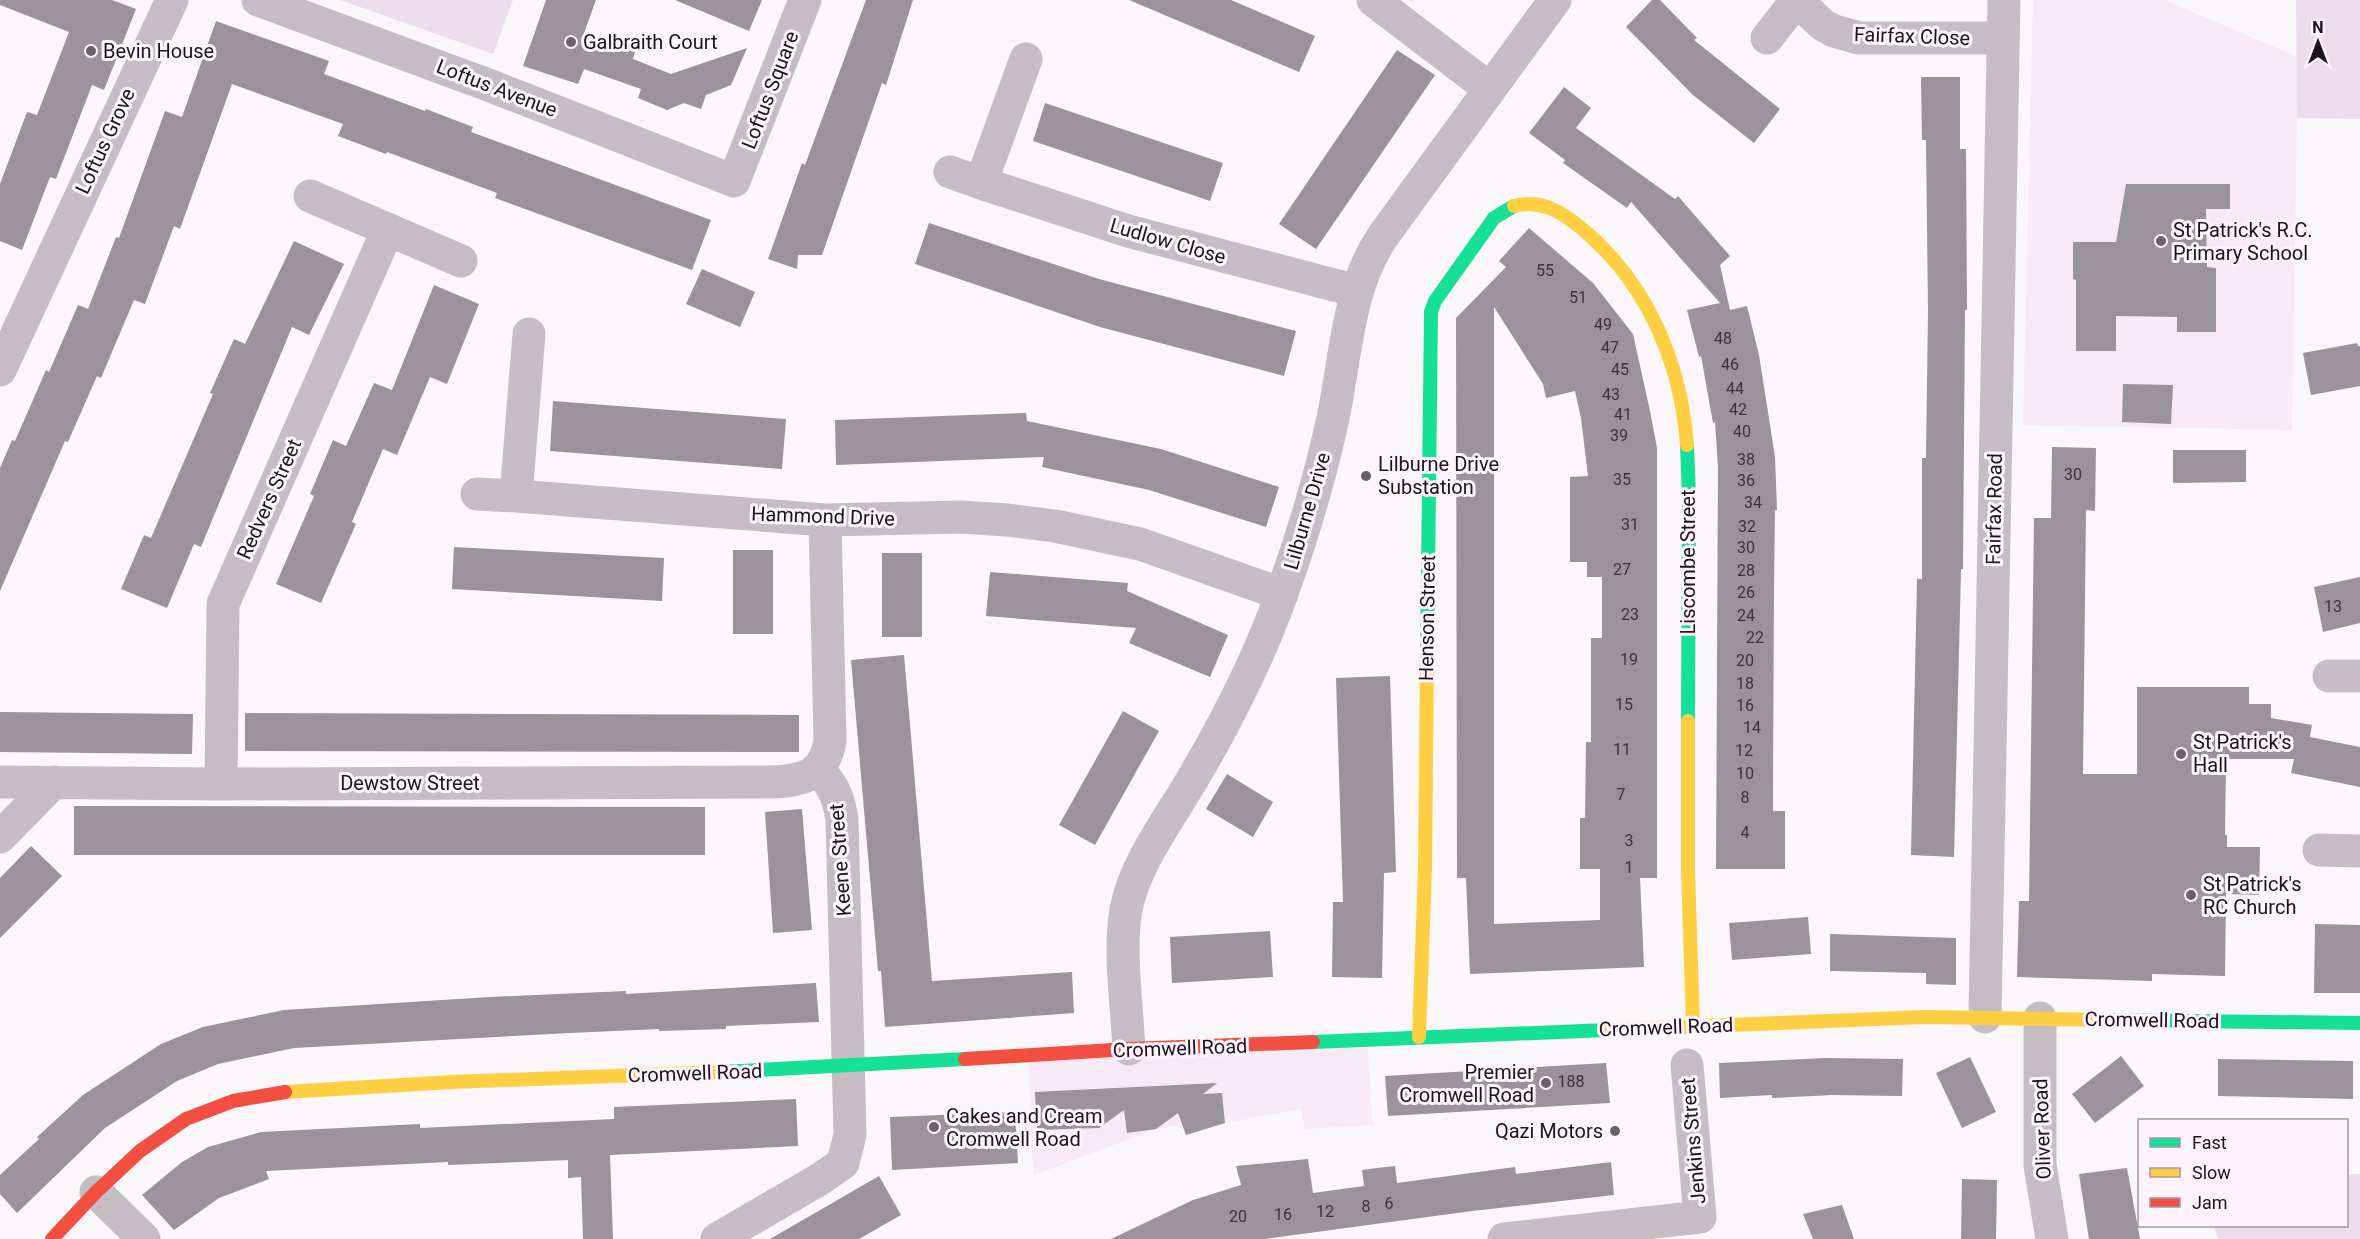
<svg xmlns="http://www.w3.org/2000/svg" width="2360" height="1239" font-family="Roboto,sans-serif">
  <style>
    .built { fill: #f8eaf4 }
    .green { fill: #edddea }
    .building { fill: #9a9398; fill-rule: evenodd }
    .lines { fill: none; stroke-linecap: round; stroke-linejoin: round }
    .street { stroke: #c4bec2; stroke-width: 33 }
    .fast { stroke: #16e098; stroke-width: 14 }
    .slow { stroke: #ffcf43; stroke-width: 14 }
    .jam { stroke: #f24e42; stroke-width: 14 }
    .poi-dot { fill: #6b6269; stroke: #fef3fb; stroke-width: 2 }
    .labels { text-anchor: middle; stroke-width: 6; stroke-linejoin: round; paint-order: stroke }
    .number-label { font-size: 16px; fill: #3c333a }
    .street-label { font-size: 20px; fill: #1d131b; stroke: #fef3fb }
    .poi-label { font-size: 20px; fill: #1d131b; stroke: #fef3fb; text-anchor: start }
  </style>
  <rect width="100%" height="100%" fill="#fbf6fa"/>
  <path class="built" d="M2033,0H2165L2298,57L2292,430L2023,425Z
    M1367,1040L1373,1125L1305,1129L1301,1109L1225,1123L1186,1135L1182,1125L1156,1129L1034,1175L1031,1143L1029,1055Z"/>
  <path class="green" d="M340,0H513L493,54Z
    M2296,0H2360V119L2297,118Z
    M2347,1174H2360V1239H2218L2214,1226H2346Z"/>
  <path class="building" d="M0,0H112L136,9L104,90L92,85L56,179L50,177L22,250L0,241V184L27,112L37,115L69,32L0,5Z
    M546,0H596L584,33L635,51L633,59L671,74L747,48L731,85L706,95L701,109L684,103L667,110L638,98L641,89L584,69L578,84L523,66Z
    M675,0H762L749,31Z
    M866,0H913L886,85L882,83L822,255H798L797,269L768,259L802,163L805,165Z
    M1129,0H1231L1315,36L1299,72Z
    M1652,0H1660L1697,38L1694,40L1780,109L1754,143L1693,95L1626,27Z
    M216,21L329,61L324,74L425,111L426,109L473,127L471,132L711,220L692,270L495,198L497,193L387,152L386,154L338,136L343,124L232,84L180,229L174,226L145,304L134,300L101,378L97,376L68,442L65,441L0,591V468L12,440L15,441L46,370L49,372L78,305L88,309L116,237L119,238L165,111L182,117Z
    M1397,50L1435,75L1316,249L1279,224Z
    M1921,77H1960V149H1966L1967,310H1965L1963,569H1961L1954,857L1911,855L1917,579H1922V458H1926L1928,310L1926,140H1922Z
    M1564,87L1591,108L1576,128L1675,199L1678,196L1730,256L1720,265L1730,310L1747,306L1759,355L1775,457L1777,510H1775L1774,586L1773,790V811H1785V869H1716L1718,466L1715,422L1713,423L1701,356L1699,357L1687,310L1720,303L1631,202L1627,208L1563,163L1565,160L1529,133Z
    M1045,103L1223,163L1210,201L1033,141Z
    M2126,184H2230V209H2206L2207,267L2216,268V332H2177V317L2116,316V351H2076V280L2073,279V242H2116Z
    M929,223L1099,279L1296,331L1284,376L1100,327L915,264Z
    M1529,228L1593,283L1633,334L1650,411L1657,448V878H1640L1644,967L1470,974L1466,878H1457L1456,318L1506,267L1499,261ZM1494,307L1543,384L1546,398L1575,391L1581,418L1588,476L1570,477V562H1587V577H1602V638H1591V742H1586L1585,818H1580V869H1600V920L1494,924Z
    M294,241L344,264L309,335L292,327L201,547L194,544L167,608L121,589L144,535L151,538L213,394L210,393L234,339L245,344Z
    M702,269L755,292L740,327L686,304Z
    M434,285L479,304L447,384L430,377L397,455L383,449L352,522L356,524L321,603L276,584L314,496L310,494L333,440L346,446L374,383L392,390Z
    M2357,343L2358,346H2360V386L2311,395L2303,353Z
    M2123,384L2173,385L2171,424L2122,422Z
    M553,401L786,419L782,469L550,451Z
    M1026,413L1027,421L1161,449L1279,487L1266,527L1149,490L1042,467L1044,457L836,465L835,420Z
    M2052,447L2096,448L2095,511L2086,510L2083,774H2137V687H2249V704H2271V718L2312,725L2310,737L2360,747V787L2291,773L2294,759H2226L2225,835H2227V847H2260L2259,895L2226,894L2225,976L2152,974V981L2017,977L2019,901H2029L2034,518H2051Z
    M2173,450H2246V482L2173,483Z
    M454,547L664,558L662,601L452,589Z
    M733,550H773V634H733Z
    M882,553H922V637H882Z
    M990,572L1128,583L1127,591L1228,635L1210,677L1129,643L1136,628L986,616Z
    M2360,577V623L2323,632L2314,587Z
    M904,655L932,981L1072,972L1074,1013L885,1027L881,971H878L851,660Z
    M1390,676L1396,872L1384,873L1382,978L1332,977L1333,902H1343L1336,678Z
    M1123,711L1159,731L1095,845L1059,825Z
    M0,712L193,714L192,754L0,752Z
    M245,713L799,715V752L245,751Z
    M1227,774L1273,802L1253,837L1206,809Z
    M74,806L705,807V855H74Z
    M802,809L812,930L773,933L765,812Z
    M31,846L62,876L0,938V878Z
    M1808,917L1811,954L1732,960L1729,923Z
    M2315,924L2360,925V993H2314Z
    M1270,931L1273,977L1172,983L1170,937Z
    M1830,934L1956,938V985L1926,984V973L1830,971Z
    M816,983L819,1022L726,1026V1029L659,1031V1029L570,1033L294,1048L218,1064L177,1081L105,1128L17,1213L0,1194V1175L39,1139L37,1137L83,1095L161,1044L203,1027L284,1010L490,997L626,991V994Z
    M2121,1056L2144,1086L2095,1123L2072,1094Z
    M1970,1057L1996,1112L1962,1128L1936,1073Z
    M1826,1058L1903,1059L1902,1096L1832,1095L1772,1098V1095L1720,1098L1719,1063Z
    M2218,1059L2353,1061V1099L2218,1096Z
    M1606,1063L1610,1103L1388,1116L1385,1076Z
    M1217,1083L1203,1094L1222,1093L1225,1123L1186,1135L1178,1113L1156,1129L1127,1133L1124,1110L1099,1128L1037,1130L1035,1092Z
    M796,1099L798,1146L610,1155L613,1239H583L581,1177L568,1178V1160L448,1165V1162L266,1171L269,1179L219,1198L174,1230L142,1195L182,1162L208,1147L261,1132L420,1124V1128L614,1119V1107Z
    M1015,1112L1018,1163L892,1170L890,1117Z
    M1308,1159L1313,1193L1364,1186L1362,1170L1376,1168L1395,1166L1397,1183L1515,1167L1516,1174L1611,1162L1614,1195L1472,1211L1265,1239H1111L1193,1200L1241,1185L1236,1166Z
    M2127,1168L2140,1239H2089L2079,1174Z
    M879,1176L901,1215L859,1239H770Z
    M1962,1179L1997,1180L1996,1239H1961Z
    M1842,1205L1854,1239H1813L1803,1214Z"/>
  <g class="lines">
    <path class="street" d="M258,0L491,86L734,181L805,0
      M1373,0L1490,89
      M1797,1L1823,25L1834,31L1859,38H2003
      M1767,38L1797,0
      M1026,59L981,183L1128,231L1357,291
      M950,172L981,183
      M310,196L461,261
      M529,334L516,496L825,520L961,517L1008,520L1055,526L1140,544L1282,594
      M0,370L172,0
      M477,494L516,496
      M2329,676H2360
      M0,782L221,784L773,782C804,780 824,776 830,741L825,520
      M221,784L223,604L388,229
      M0,837L54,782
      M2319,850L2360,851
      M1985,1017L2004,0
      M2040,1018V1165L2052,1239
      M1129,1049C1127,1007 1118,945 1127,905C1136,861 1174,812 1196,773C1230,715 1260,655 1282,593C1303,535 1320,478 1333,418C1346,357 1347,289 1383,236L1555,0
      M96,1192L144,1239
      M717,1239L820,1179L843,1163L850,1135L842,819C838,796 834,787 819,770
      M1504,1239L1700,1217L1687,1065"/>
    <path class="fast" d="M1687,445L1689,496L1688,721
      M1427,661L1431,312L1435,301L1494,218L1514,206
      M2108,1020L2360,1023
      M1313,1042L1607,1030
      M722,1072L965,1059"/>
    <path class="slow" d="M1514,206C1540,199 1561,211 1581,228C1646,281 1681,362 1687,445
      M1688,721V870L1693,1026
      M1607,1030L1925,1017L2108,1020
      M1419,1037L1425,869L1427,661
      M285,1092L452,1082L722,1072"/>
    <path class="jam" d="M965,1059L1129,1049L1313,1042
      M52,1239L96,1192L140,1151L186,1119L233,1101L285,1092"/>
  </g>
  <g class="poi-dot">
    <circle cx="571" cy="42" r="6"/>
    <circle cx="91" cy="51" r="6"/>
    <circle cx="2161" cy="241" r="6"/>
    <circle cx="1366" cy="476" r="6"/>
    <circle cx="2181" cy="754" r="6"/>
    <circle cx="2191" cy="895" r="6"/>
    <circle cx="1546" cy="1083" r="6"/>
    <circle cx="934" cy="1127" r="6"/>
    <circle cx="1615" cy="1131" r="6"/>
  </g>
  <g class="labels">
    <g class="number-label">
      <text x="1545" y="276">55</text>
      <text x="1578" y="303">51</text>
      <text x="1603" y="330">49</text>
      <text x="1723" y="344">48</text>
      <text x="1610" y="353">47</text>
      <text x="1730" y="370">46</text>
      <text x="1620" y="375">45</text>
      <text x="1735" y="394">44</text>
      <text x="1611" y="400">43</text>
      <text x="1738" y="415">42</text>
      <text x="1623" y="420">41</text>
      <text x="1742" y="437">40</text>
      <text x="1619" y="441">39</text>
      <text x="1746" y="465">38</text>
      <text x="2073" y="480">30</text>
      <text x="1622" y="485">35</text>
      <text x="1746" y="486">36</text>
      <text x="1753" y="508">34</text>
      <text x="1630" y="530">31</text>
      <text x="1747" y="532">32</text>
      <text x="1746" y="553">30</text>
      <text x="1622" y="575">27</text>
      <text x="1746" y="576">28</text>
      <text x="1746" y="598">26</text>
      <text x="2333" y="612">13</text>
      <text x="1630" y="620">23</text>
      <text x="1746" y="621">24</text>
      <text x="1755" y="643">22</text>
      <text x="1629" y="665">19</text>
      <text x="1745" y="666">20</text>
      <text x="1745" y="689">18</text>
      <text x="1624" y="710">15</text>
      <text x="1745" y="711">16</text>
      <text x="1752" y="733">14</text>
      <text x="1622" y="755">11</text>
      <text x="1744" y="756">12</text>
      <text x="1745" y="779">10</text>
      <text x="1621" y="800">7</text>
      <text x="1745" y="803">8</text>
      <text x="1745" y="838">4</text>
      <text x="1629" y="846">3</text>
      <text x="1629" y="873">1</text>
      <text x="1571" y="1087">188</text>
      <text x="1389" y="1209">6</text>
      <text x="1366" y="1212">8</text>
      <text x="1325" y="1217">12</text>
      <text x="1283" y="1220">16</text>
      <text x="1238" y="1222">20</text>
    </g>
    <g class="street-label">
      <text transform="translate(1912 36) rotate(2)" y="7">Fairfax Close</text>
      <text transform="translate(497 88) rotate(21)" y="7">Loftus Avenue</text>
      <text transform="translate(770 90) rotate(-69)" y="7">Loftus Square</text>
      <text transform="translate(105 141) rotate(-65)" y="7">Loftus Grove</text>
      <text transform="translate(1168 241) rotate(16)" y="7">Ludlow Close</text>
      <text transform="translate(269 499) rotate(-66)" y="7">Redvers Street</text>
      <text transform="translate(1994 509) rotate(-89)" y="7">Fairfax Road</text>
      <text transform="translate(1307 511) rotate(-74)" y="7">Lilburne Drive</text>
      <text transform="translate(823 516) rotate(2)" y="7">Hammond Drive</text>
      <text transform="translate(1688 562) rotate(-90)" y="7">Liscombe Street</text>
      <text transform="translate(1427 618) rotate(-89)" y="7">Henson Street</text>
      <text x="410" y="790">Dewstow Street</text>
      <text transform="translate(840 860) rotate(-94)" y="7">Keene Street</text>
      <text transform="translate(2152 1020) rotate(1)" y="7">Cromwell Road</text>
      <text transform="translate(1666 1027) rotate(-2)" y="7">Cromwell Road</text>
      <text transform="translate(1180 1048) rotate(-2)" y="7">Cromwell Road</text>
      <text transform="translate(695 1073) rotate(-2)" y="7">Cromwell Road</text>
      <text transform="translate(2042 1129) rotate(-92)" y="7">Oliver Road</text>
      <text transform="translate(1693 1141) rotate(-95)" y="7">Jenkins Street</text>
    </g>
    <g class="poi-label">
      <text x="583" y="49">Galbraith Court</text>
      <text x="103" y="58">Bevin House</text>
      <text x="2173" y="237">St Patrick's R.C.<tspan x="2173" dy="23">Primary School</tspan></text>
      <text x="1378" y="471">Lilburne Drive<tspan x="1378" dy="23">Substation</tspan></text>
      <text x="2193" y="749">St Patrick's<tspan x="2193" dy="23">Hall</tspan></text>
      <text x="2203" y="891">St Patrick's<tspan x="2203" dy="23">RC Church</tspan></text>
      <text x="1534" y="1079" text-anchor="end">Premier<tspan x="1534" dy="23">Cromwell Road</tspan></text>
      <text x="946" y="1123">Cakes and Cream<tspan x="946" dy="23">Cromwell Road</tspan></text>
      <text x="1603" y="1138" text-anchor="end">Qazi Motors</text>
    </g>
  </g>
  <rect x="2138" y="1119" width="210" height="108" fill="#fef3fb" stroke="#a499a1" stroke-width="1.5"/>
  <rect x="2150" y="1138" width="30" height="9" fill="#16e098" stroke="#a499a1" stroke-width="1.5"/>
  <text x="2192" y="1149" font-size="18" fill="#1d131b">Fast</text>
  <rect x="2150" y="1168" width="30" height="9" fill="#ffcf43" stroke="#a499a1" stroke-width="1.5"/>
  <text x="2192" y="1179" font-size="18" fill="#1d131b">Slow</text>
  <rect x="2150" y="1198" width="30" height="9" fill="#f24e42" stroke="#a499a1" stroke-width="1.5"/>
  <text x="2192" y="1209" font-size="18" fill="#1d131b">Jam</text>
  <g transform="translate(2318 42)" stroke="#fef3fb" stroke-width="4.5" paint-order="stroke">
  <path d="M0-4.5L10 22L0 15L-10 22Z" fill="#1d131b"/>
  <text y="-9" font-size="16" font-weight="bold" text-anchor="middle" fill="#1d131b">N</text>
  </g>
</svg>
